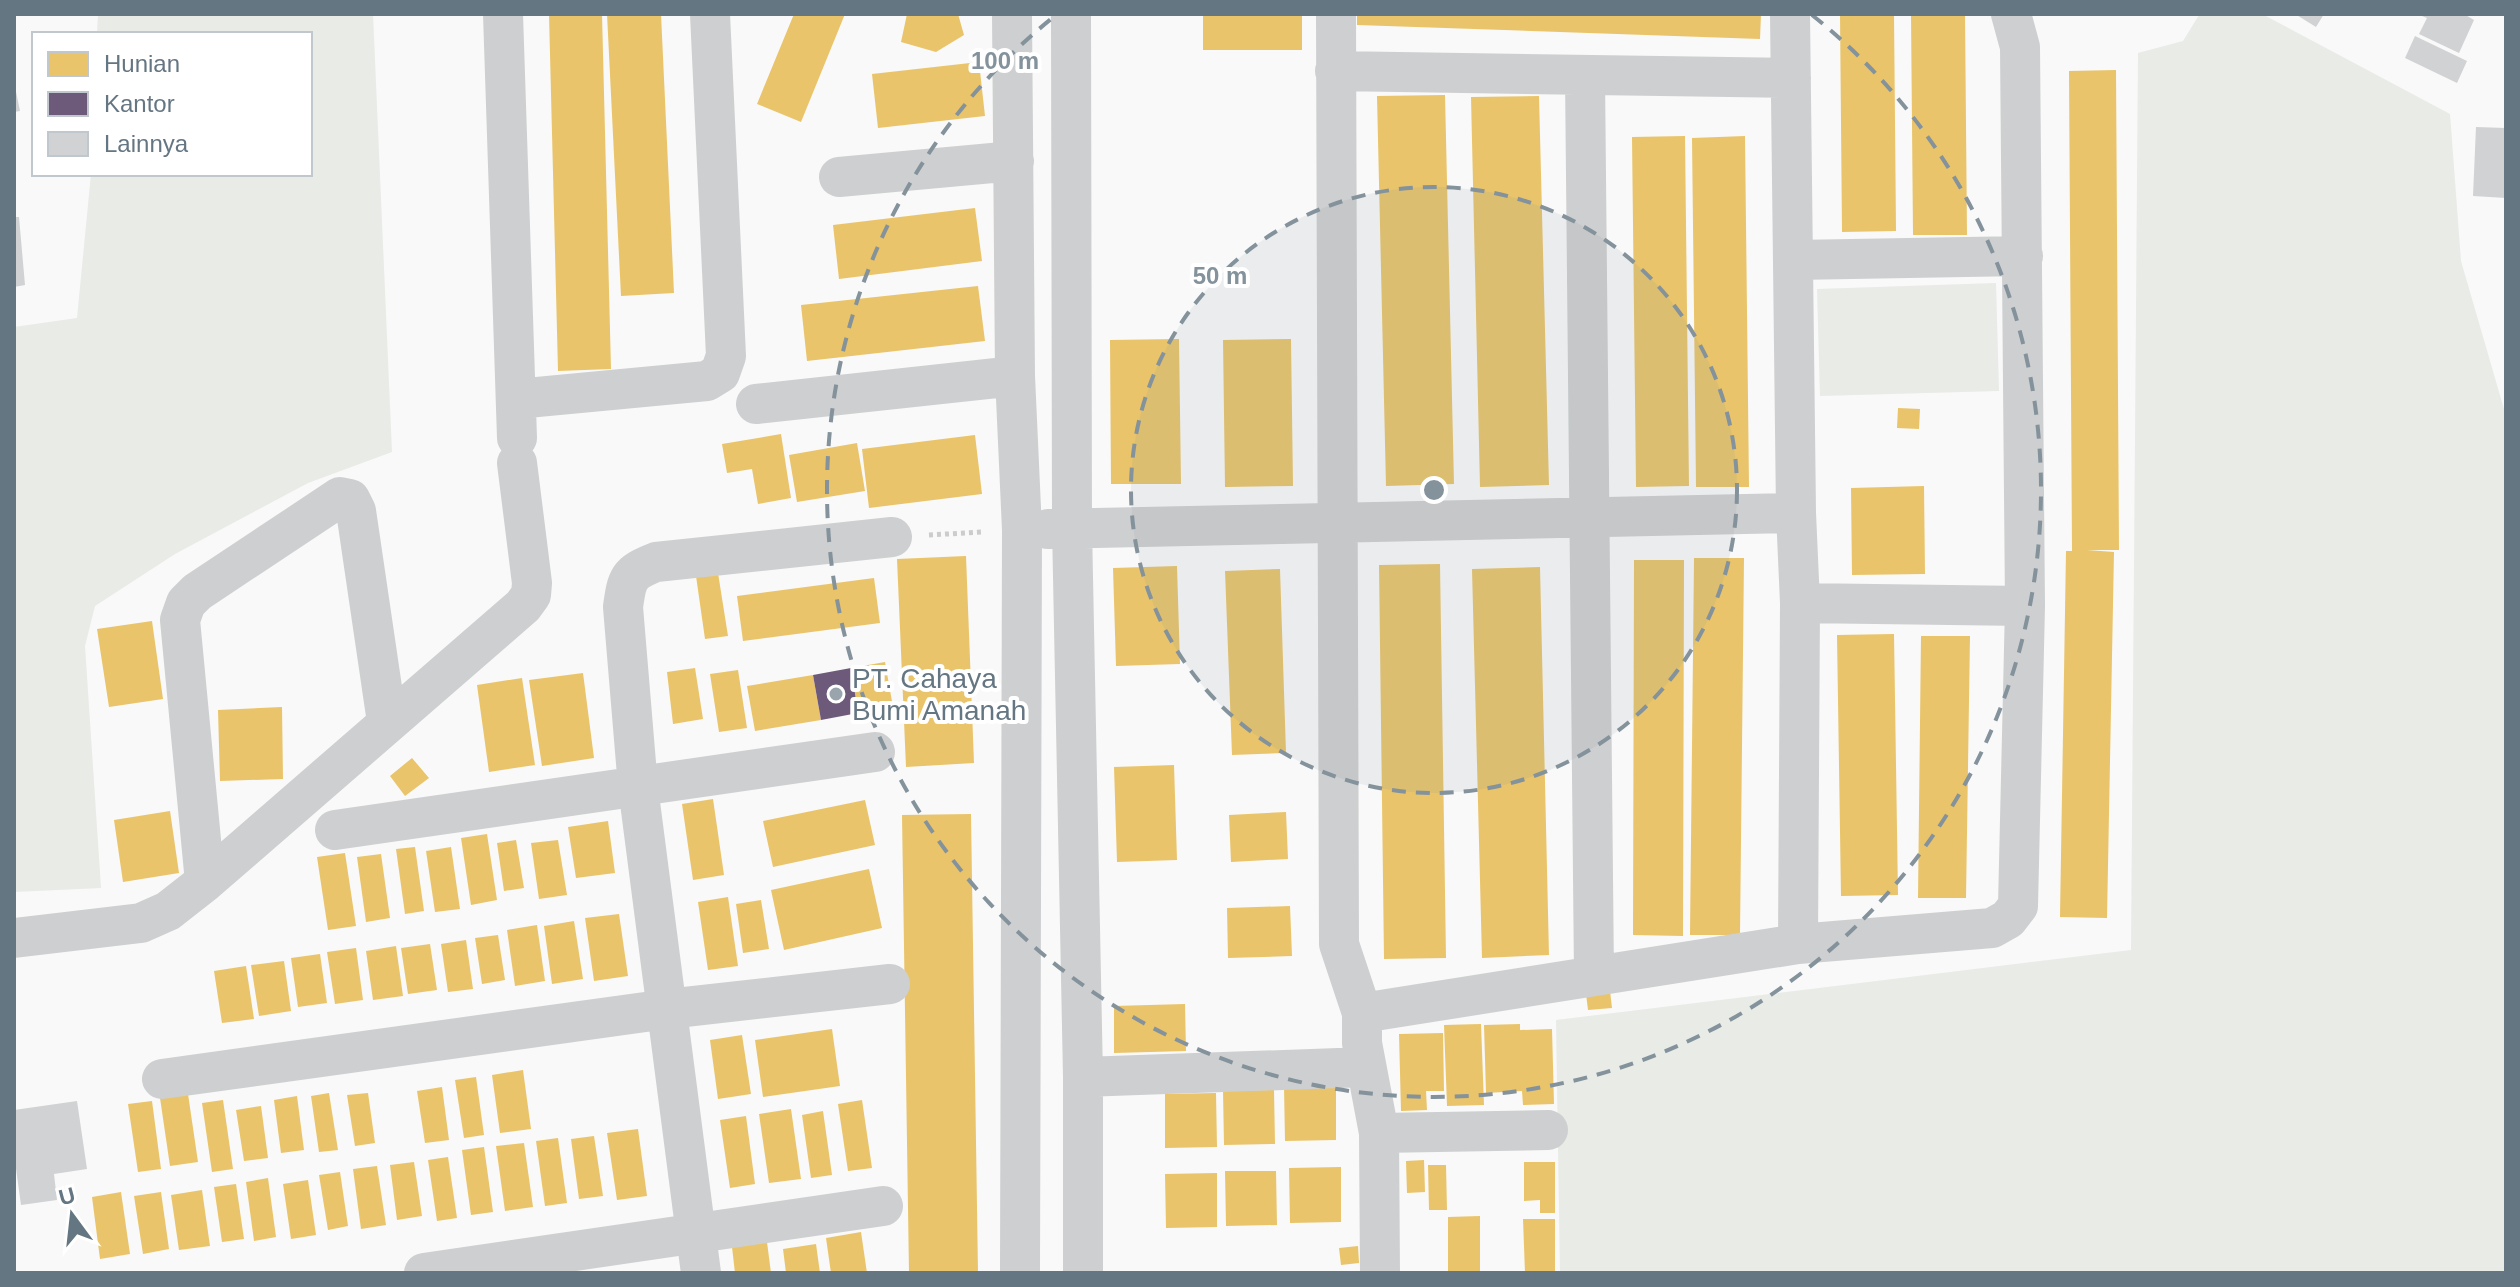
<svg xmlns="http://www.w3.org/2000/svg" width="2520" height="1287" font-family="Arial,sans-serif">
  <style>
    .green { fill: #e8ebe6 }
    .homes { fill: #e9c46a }
    .offices { fill: #6d597a }
    .building { fill: #d0d2d3 }
    .lines { fill: none; stroke-linecap: round; stroke-linejoin: round }
    .path { stroke: #cbcccd; stroke-width: 5; stroke-dasharray: 4 4; stroke-linecap: butt }
    .minor { stroke: #cecfd0; stroke-width: 40 }
    .ring { fill: none; stroke: #84929c; stroke-width: 4; stroke-dasharray: 14 10 }
    .poi-dot { fill: #99a4ac; stroke: #fff; stroke-width: 3 }
    .labels { text-anchor: middle; stroke-width: 8; stroke-linejoin: round; paint-order: stroke }
    .poi-label { font-size: 28px; fill: #657683; stroke: #fff; text-anchor: start }
    .centre { fill: #84929c; stroke: #fff; stroke-width: 4 }
    .ring-label { font-size: 24px; text-anchor: middle; font-weight: bold; fill: #84929c; stroke: #fff; stroke-width: 8; stroke-linejoin: round; paint-order: stroke }
  </style>
  <rect width="100%" height="100%" fill="#f9f9f9"/>
  <path class="green" d="M98,14H373L392,452L308,483L175,554L95,606L85,646L101,888L14,892V327L77,318L91,174H310V34H97Z
    M2205,14H2262L2450,114L2461,261L2506,416V1273H1560L1556,1020L2131,950L2138,53L2183,41L2199,15Z
    M1996,283L1999,391L1820,396L1817,289Z"/>
  <path class="homes" d="M549,14H602L611,369L558,371Z
    M607,14H661L674,293L621,296Z
    M794,14H845L801,122L757,104Z
    M907,14H958L964,35L936,52L901,42Z
    M1203,14H1302V50H1203Z
    M1357,14H1761L1760,39L1357,25Z
    M1840,14H1894L1896,231L1842,232Z
    M1911,14H1965L1967,235H1913Z
    M979,62L985,116L878,128L872,74Z
    M2116,70L2119,550H2087L2114,552L2107,918L2060,917L2066,551H2072L2069,71Z
    M1445,95L1454,484L1386,486L1377,96Z
    M1539,96L1549,485L1480,487L1471,97Z
    M1685,136L1689,486L1636,487L1632,137Z
    M1745,136L1749,487H1696L1692,138Z
    M975,208L982,261L839,279L833,225Z
    M978,286L985,341L807,361L801,305Z
    M1179,339L1181,484H1111L1110,340Z
    M1291,339L1293,486L1225,487L1223,340Z
    M1898,408L1920,409L1919,429L1897,428Z
    M781,434L791,498L758,504L752,469L727,473L722,444Z
    M975,435L982,494L869,508L862,449Z
    M857,443L865,491L797,502L789,455Z
    M1924,486L1925,574L1852,575L1851,488Z
    M966,556L974,763L906,767L897,559Z
    M1694,558H1744L1740,935H1690Z
    M1634,560H1684L1683,936L1633,935Z
    M1440,564L1446,958L1384,959L1379,565Z
    M1177,566L1180,664L1116,666L1113,568Z
    M1540,567L1549,955L1482,958L1472,569Z
    M1280,569L1286,753L1232,755L1225,571Z
    M718,573L728,636L705,639L696,576Z
    M874,578L880,623L743,641L737,596Z
    M152,621L163,699L109,707L97,629Z
    M1894,634L1898,895L1841,896L1837,635Z
    M1921,636H1970L1966,898H1918Z
    M885,662L893,707L858,713L851,668Z
    M695,668L703,719L673,724L667,672Z
    M738,670L747,728L719,732L710,674Z
    M583,673L594,758L542,766L529,680Z
    M813,675L821,720L755,731L747,686Z
    M522,678L535,765L489,772L477,685Z
    M282,707L283,779L220,781L218,710Z
    M412,758L429,778L405,796L390,776Z
    M1174,765L1177,860L1117,862L1114,767Z
    M713,799L724,875L693,880L682,804Z
    M865,800L875,845L773,867L763,821Z
    M170,811L179,873L123,882L114,820Z
    M1286,812L1288,859L1231,862L1229,815Z
    M971,814L978,1273H909L902,815Z
    M608,821L615,873L576,878L568,827Z
    M487,834L497,900L471,905L461,838Z
    M516,840L524,888L504,891L497,843Z
    M558,840L567,895L539,899L531,843Z
    M415,847L424,911L405,914L396,849Z
    M451,847L460,909L435,912L426,851Z
    M345,853L356,926L328,930L317,857Z
    M381,854L390,918L366,922L357,857Z
    M869,869L882,928L784,950L771,890Z
    M728,897L738,966L708,970L698,902Z
    M761,900L769,949L743,953L736,904Z
    M1290,906L1292,956L1228,958L1227,908Z
    M619,914L628,976L594,981L585,918Z
    M574,921L583,979L552,984L544,926Z
    M537,925L545,981L515,986L507,930Z
    M498,935L505,980L482,984L475,938Z
    M466,940L473,989L448,992L441,944Z
    M430,944L437,990L408,994L401,948Z
    M396,946L403,996L373,1000L366,951Z
    M356,948L363,1000L335,1004L327,952Z
    M320,954L327,1003L298,1007L291,958Z
    M284,961L291,1011L259,1016L251,965Z
    M246,966L254,1019L222,1023L214,971Z
    M1610,991L1612,1008L1588,1010L1586,994Z
    M1185,1004L1186,1051L1114,1053V1006Z
    M1481,1024L1484,1105L1447,1106L1444,1025Z
    M1520,1024V1030L1552,1029L1554,1104L1523,1105L1522,1091L1486,1093L1484,1025Z
    M832,1029L840,1086L763,1097L755,1040Z
    M1443,1033L1444,1091H1426L1427,1110L1401,1111L1399,1034Z
    M742,1035L751,1094L718,1099L710,1040Z
    M523,1070L531,1129L500,1133L492,1075Z
    M476,1077L484,1135L464,1138L455,1080Z
    M1284,1086H1336V1140L1285,1141Z
    M442,1087L449,1140L425,1143L417,1091Z
    M1274,1090L1275,1144L1224,1145L1223,1091Z
    M329,1093L338,1150L319,1152L311,1096Z
    M368,1093L375,1143L355,1146L347,1095Z
    M1216,1093L1217,1147L1165,1148V1094Z
    M188,1094L198,1162L170,1166L160,1098Z
    M297,1096L304,1150L281,1153L274,1100Z
    M223,1100L233,1169L212,1172L202,1103Z
    M862,1100L872,1168L848,1171L838,1104Z
    M152,1101L161,1169L138,1172L128,1104Z
    M261,1106L268,1158L244,1161L236,1110Z
    M791,1109L801,1179L769,1183L759,1114Z
    M823,1111L832,1175L811,1178L802,1115Z
    M746,1116L755,1184L730,1188L720,1120Z
    M638,1129L647,1196L617,1200L607,1133Z
    M594,1136L603,1196L579,1199L571,1139Z
    M558,1138L567,1203L545,1206L536,1141Z
    M524,1143L533,1207L505,1211L496,1146Z
    M484,1147L493,1212L471,1215L462,1150Z
    M448,1157L457,1218L437,1221L428,1160Z
    M1424,1160L1425,1192L1407,1193L1406,1161Z
    M414,1162L422,1216L397,1220L390,1165Z
    M1524,1162H1555V1213H1540V1200L1524,1201Z
    M1428,1165H1446L1447,1210H1429Z
    M377,1166L386,1225L361,1229L353,1169Z
    M1341,1167V1222L1290,1223L1289,1168Z
    M1225,1171H1276L1277,1225L1226,1226Z
    M340,1172L348,1226L328,1230L319,1175Z
    M1217,1173V1227L1166,1228L1165,1174Z
    M268,1178L276,1237L254,1241L246,1182Z
    M308,1180L316,1235L291,1239L283,1184Z
    M236,1184L244,1239L222,1242L214,1187Z
    M202,1190L210,1246L179,1250L171,1195Z
    M121,1192L130,1254L100,1259L92,1197Z
    M161,1192L169,1249L143,1254L134,1196Z
    M1480,1216V1271H1448V1217Z
    M1523,1219H1555V1273H1525Z
    M861,1232L867,1273H831L826,1238Z
    M767,1242L771,1273H735L732,1247Z
    M816,1244L820,1273H786L783,1249Z
    M1358,1246L1359,1263L1341,1265L1339,1248Z"/>
  <path class="offices" d="M851,668L858,713L821,720L813,675Z"/>
  <path class="building" d="M2295,14H2324L2316,27Z
    M2417,14H2464L2474,20L2459,53L2419,34L2427,18Z
    M2415,36L2467,61L2457,83L2405,58Z
    M14,82L20,111L14,112Z
    M2476,127L2506,128V198L2473,196Z
    M14,217H19L25,285L14,287Z
    M77,1101L87,1169L54,1174L57,1200L21,1205L14,1154V1110Z"/>
  <g class="lines">
    <path class="path" d="M929,535L983,532"/>
    <path class="minor" d="M503,14L517,438
      M1012,14L1015,376L1022,530L1020,1273
      M1071,14L1072,527L1083,1077V1273
      M1336,14L1339,944L1362,1013V1043L1379,1133L1380,1273
      M1790,14L1796,513L1800,603L1798,944
      M1335,71L1791,78
      M1585,76L1594,976
      M839,177L1014,161
      M1794,260L2023,256
      M516,399L707,381L720,373L726,356L710,14
      M756,404L1015,376
      M1048,529L1796,513
      M1800,603L2025,606
      M335,830L875,752
      M205,882L180,620L186,603L197,592L340,497L350,499L356,511L387,722
      M14,938L141,923L168,911L205,882L523,606L531,595L532,583L517,463
      M1362,1013L1798,944L1992,928L2008,919L2018,906L2025,606L2020,47L2011,14
      M1083,1077L1366,1067
      M162,1079L667,1009L890,984
      M1379,1133L1548,1130
      M424,1273L883,1206
      M701,1273L638,787L623,607C627,578 628,573 656,562L892,537"/>
  </g>
  <circle cx="1434" cy="490" r="303" fill="#84929c" fill-opacity=".12"/>
  <g class="ring">
    <circle cx="1434" cy="490" r="303"/>
    <path d="M1812 15A607 607 0 1 1 1056 15"/>
  </g>
  <circle class="poi-dot" cx="836" cy="694" r="8"/>
  <g class="labels">
    <g class="poi-label">
      <text x="852" y="688">PT. Cahaya<tspan x="852" dy="32">Bumi Amanah</tspan></text>
    </g>
  </g>
  <circle cx="1434" cy="490" r="12" class="centre"/>
  <g class="ring-label">
    <text x="1005" y="69">100 m</text>
    <text x="1220" y="284">50 m</text>
  </g>
  <rect width="2520" height="1287" fill="none" stroke="#657683" stroke-width="32"/>
  <rect x="32" y="32" width="280" height="144" fill="#ffffff" stroke="#c1c8cd" stroke-width="2"/>
  <rect x="48" y="52" width="40" height="24" fill="#e9c46a" stroke="#c1c8cd" stroke-width="2"/>
  <text x="104" y="72" font-size="24" fill="#657683">Hunian</text>
  <rect x="48" y="92" width="40" height="24" fill="#6d597a" stroke="#c1c8cd" stroke-width="2"/>
  <text x="104" y="112" font-size="24" fill="#657683">Kantor</text>
  <rect x="48" y="132" width="40" height="24" fill="#d0d2d3" stroke="#c1c8cd" stroke-width="2"/>
  <text x="104" y="152" font-size="24" fill="#657683">Lainnya</text>
  <g transform="translate(72 1215) rotate(345)" stroke="#ffffff" stroke-width="6" paint-order="stroke">
  <path d="M0-6L14 30L0 20L-14 30Z" fill="#657683"/>
  <text y="-12" font-size="22" font-weight="bold" text-anchor="middle" fill="#657683">U</text>
  </g>
</svg>
